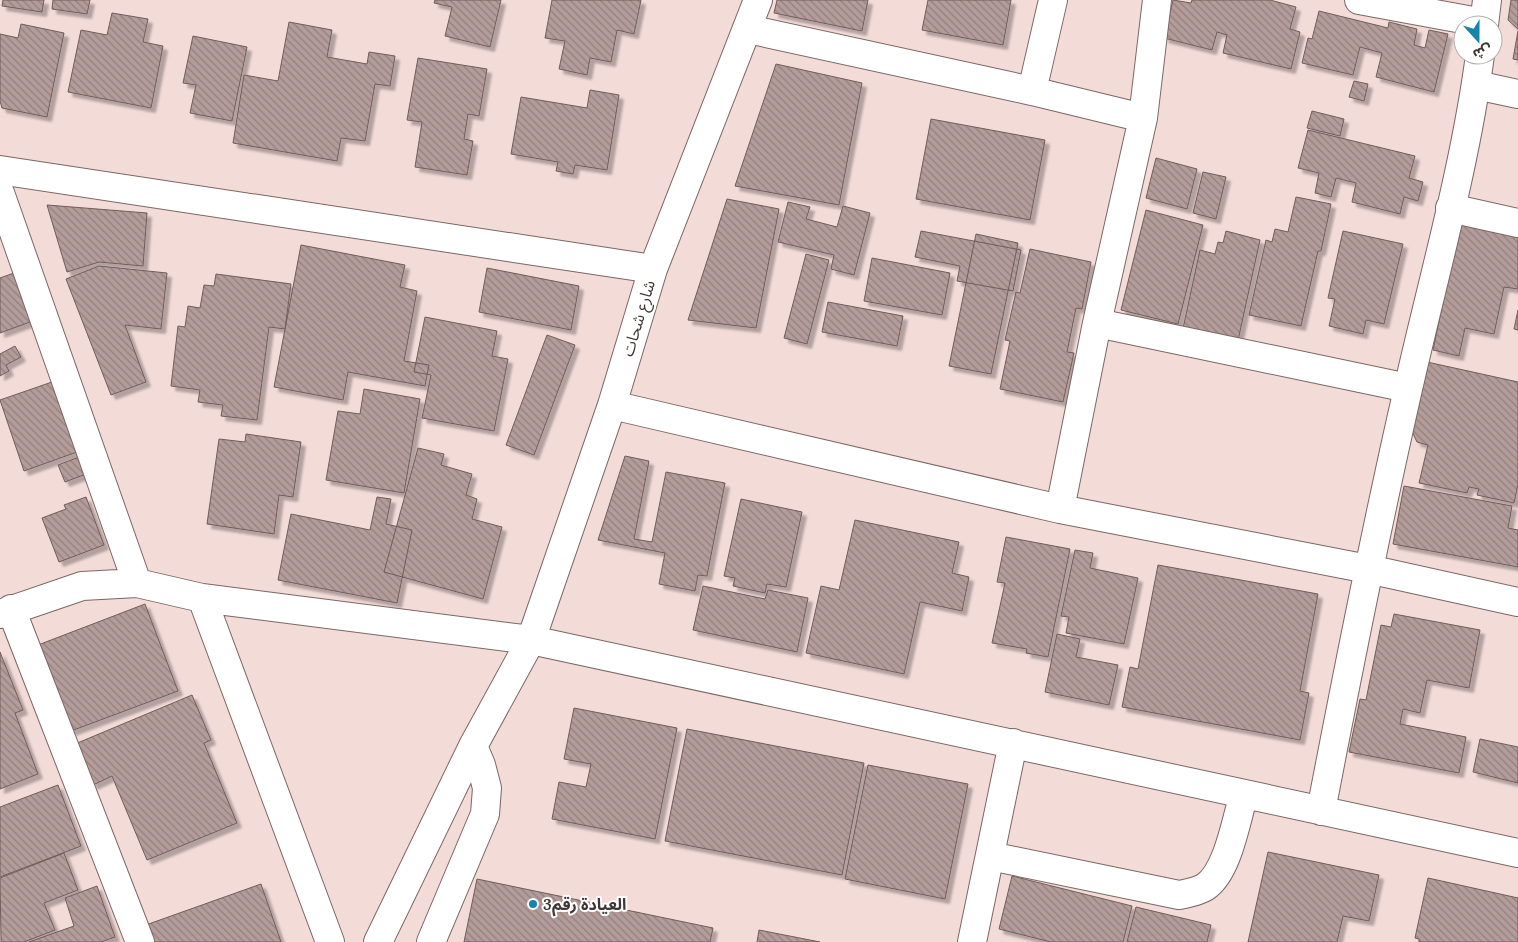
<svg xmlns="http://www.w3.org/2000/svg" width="1518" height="942" font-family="Lora,'Noto Sans Arabic',serif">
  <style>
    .building { fill: url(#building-back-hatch); stroke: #715c5a; filter: url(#shadow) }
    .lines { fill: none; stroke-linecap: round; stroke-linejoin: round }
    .minor-casing { stroke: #7b6764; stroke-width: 30 }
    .minor { stroke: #fff; stroke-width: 28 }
    .poi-dot { fill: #1784ac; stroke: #fff; stroke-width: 2 }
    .labels { text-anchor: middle; stroke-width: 4; stroke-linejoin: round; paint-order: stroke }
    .street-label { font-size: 16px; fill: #403735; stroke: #fff }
    .poi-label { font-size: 16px; font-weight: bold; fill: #403735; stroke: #fff; text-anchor: start }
  </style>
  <defs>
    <pattern id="building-back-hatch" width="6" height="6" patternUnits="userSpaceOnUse" patternTransform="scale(1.25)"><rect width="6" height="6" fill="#b39c99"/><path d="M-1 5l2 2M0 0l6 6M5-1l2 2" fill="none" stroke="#93807e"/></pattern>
    <filter id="shadow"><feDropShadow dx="4.5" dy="4.5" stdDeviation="1" flood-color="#0004"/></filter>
  </defs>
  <rect width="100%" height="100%" fill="#f3dbd8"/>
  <path class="building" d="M3,0H44L42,12L2,6Z
    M53,0H90L87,14L52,9Z
    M435,0H501L490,47L445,36L452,7L434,3Z
    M552,0H641L634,34L617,30L611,62L590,58L587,75L559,69L565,41L545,38Z
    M777,0H868L862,31L774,13Z
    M928,0H1011L1003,45L922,30Z
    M1173,0L1191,3L1192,0H1270L1296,7L1290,29L1300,32L1291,69L1223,53L1227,35L1217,32L1212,50L1164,38Z
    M1511,0H1518V29L1508,20Z
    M1319,11L1388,28L1389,22L1417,29L1414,45L1425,48L1429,30L1448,34L1434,92L1376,77L1382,53L1360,47L1353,75L1302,63L1308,38L1312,39Z
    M112,13L148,19L143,42L163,46L151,108L68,92L81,30L107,35Z
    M289,22L332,30L327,57L367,64L369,52L395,56L390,86L375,84L365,141L341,138L337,161L233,143L244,75L278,81Z
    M21,24L64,33L47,117L2,108L0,101V34L18,38Z
    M1518,31V60L1513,59Z
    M193,36L247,47L232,121L190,113L196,85L183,83Z
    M418,58L487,69L479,116L468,114L464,139L473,141L467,175L415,167L422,122L407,120Z
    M776,64L862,83L839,205L735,186Z
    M1354,81L1368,84L1364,101L1349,97Z
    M590,90L619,95L607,170L575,165L573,174L556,171L558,162L511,154L521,97L587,108Z
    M1312,111L1344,119L1340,136L1307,128Z
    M931,119L1045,140L1030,220L916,199Z
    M1308,130L1415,156L1409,178L1423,182L1418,201L1404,197L1400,214L1352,202L1356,183L1336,178L1331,197L1315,193L1319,173L1298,168Z
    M1156,158L1197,169L1187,209L1146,198Z
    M1203,172L1226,177L1216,219L1193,213Z
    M1296,197L1331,204L1321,251H1318L1301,326L1249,315L1266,240L1272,242L1275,229L1288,232Z
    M727,199L779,209L756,328L688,320Z
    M788,202L810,207L806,219L837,227L843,206L870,213L854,275L831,269L834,255L778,242Z
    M47,205L147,213L143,266L99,262L67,272Z
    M1146,210L1203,225L1178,324L1121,310Z
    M1460,220L1518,232V289L1504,287L1494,334L1465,328L1459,356L1433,350Z
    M921,231L1021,250L1013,291L957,281L960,266L915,257Z
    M1226,231L1260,240L1237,345L1182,333L1200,250L1215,254L1218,242L1223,243Z
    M1343,231L1403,244L1384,324L1366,320L1363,334L1329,326L1335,299L1328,298Z
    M976,234L1018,243L991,374L949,366Z
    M301,245L405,265L400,287L417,291L404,361L429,365L425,386L348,372L343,400L274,387Z
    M1030,249L1091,262L1082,309L1076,308L1067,352L1074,353L1063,402L1000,389L1010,341L1005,340L1016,292L1020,293Z
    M806,254L829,260L807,344L784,338Z
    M872,258L950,273L942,315L864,301Z
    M99,266L167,273L161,329L125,325L146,382L111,395L66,279Z
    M487,268L579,286L571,330L479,312Z
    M14,273L41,318L0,333V278Z
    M216,274L291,284L285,329L269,327L257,420L221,416L223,405L198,402L200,390L171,386L178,326L185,327L188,306L200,308L204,285L214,286Z
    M828,302L903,316L897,346L822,332Z
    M1518,310V330L1514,329Z
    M425,317L497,331L492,356L508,359L494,431L422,418L431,375L414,372Z
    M547,335L575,345L534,455L506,445Z
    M15,346L21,357L6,365L9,371L0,376V354Z
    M1418,360L1518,382V484L1514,503L1477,495L1479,489L1469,487L1467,493L1419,483L1428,445L1417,442L1406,419Z
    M52,382L77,452L24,471L0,400Z
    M364,389L420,399L404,493L326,480L338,411L360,414Z
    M246,434L301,442L293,497L279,495L274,534L207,524L219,439L245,442Z
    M418,448L444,454L441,465L472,474L466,495L477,499L472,519L502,527L483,599L384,572Z
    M625,456L649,461L634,539L652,542L666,472L725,483L707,576L698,575L695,591L659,584L665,553L598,540Z
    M79,457L86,474L65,482L58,465Z
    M1404,486L1512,506L1508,528L1518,530V567L1393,544Z
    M86,497L104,545L59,562L42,518L66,509L64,505Z
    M377,497L391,499L386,524L412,530L397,603L278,580L291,514L370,530Z
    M741,499L802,512L786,587L767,584L765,593L733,586L735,578L724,576Z
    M855,520L959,542L952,573L969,577L962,611L920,602L904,674L806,653L821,586L839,590Z
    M1006,537L1070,549L1048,657L1026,653L1027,649L992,643L1005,583L997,582Z
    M1075,550L1093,553L1090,568L1138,578L1124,644L1066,633L1069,617L1061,616Z
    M1158,565L1318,594L1300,691L1309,693L1300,740L1122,707L1130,667L1138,669Z
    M703,586L765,599L768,590L808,598L797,652L693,630Z
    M145,604L178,691L71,731L38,645Z
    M1394,614L1480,630L1469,688L1427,680L1420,713L1403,709L1400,724L1466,737L1459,773L1349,752L1360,699L1366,700L1381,625L1391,627Z
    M1057,634L1080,639L1076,657L1118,665L1109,705L1045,692Z
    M0,652L23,710L15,713L38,774L0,789Z
    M192,695L211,740L204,743L237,823L147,860L112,776L93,785L75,744Z
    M574,708L677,728L655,839L552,819L559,782L586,787L591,764L564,759Z
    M687,729L864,763L842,875L665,841Z
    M1480,739L1518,747V783L1473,772Z
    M868,765L968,784L945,899L845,879Z
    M58,785L81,846L0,877V807Z
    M1268,852L1379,875L1369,921L1343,916L1337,942H1248Z
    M64,853L78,890L44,903L55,930L24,942H1L0,878Z
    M1012,876L1132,906L1123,942H1051L999,929Z
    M1428,878L1518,898V942H1419V939L1415,938Z
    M477,879L713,928L710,942H464Z
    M261,884L281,942H149L143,926Z
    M97,886L115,937L101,942H29L74,926L65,898Z
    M1136,907L1211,925L1207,942H1127Z
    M759,930L820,942H757Z"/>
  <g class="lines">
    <g class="minor-casing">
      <path id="minor" d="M1359,0L1484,23
        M1484,25L1487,0
        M748,29L1032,91L1143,118
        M1476,85L1518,94
        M1032,91L1053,0
        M0,170L653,269
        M0,193L137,583
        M1450,208L1518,223
        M1097,323L1408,388
        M612,405L1060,509L1368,569L1518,602
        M1060,509L1097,323L1143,118L1157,0
        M202,598L330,942
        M11,609L140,942
        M0,614L82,586L137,583L202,598L531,640L1518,853
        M1321,811C1348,670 1376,529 1408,389C1433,278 1465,168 1480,55
        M990,856L1179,895C1188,893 1197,892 1205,887C1228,872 1236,820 1244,794
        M378,942L473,746L531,640L612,405L653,269L758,0
        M431,942L485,814L487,788L481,765L473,746
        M972,942L1013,743"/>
    </g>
    <use href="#minor" class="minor"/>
  </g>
  <circle class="poi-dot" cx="533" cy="904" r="5"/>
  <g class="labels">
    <g class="street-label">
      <text transform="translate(638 318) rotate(-73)" y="6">شارع شحات</text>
    </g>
    <g class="poi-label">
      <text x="543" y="910">3العيادة رقم</text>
    </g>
  </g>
  <g transform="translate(1478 40) rotate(159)"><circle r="24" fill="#ffffff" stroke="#b3afae"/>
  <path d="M0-4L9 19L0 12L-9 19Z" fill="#1784ac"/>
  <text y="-8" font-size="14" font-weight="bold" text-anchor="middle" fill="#403735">ش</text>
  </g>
</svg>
